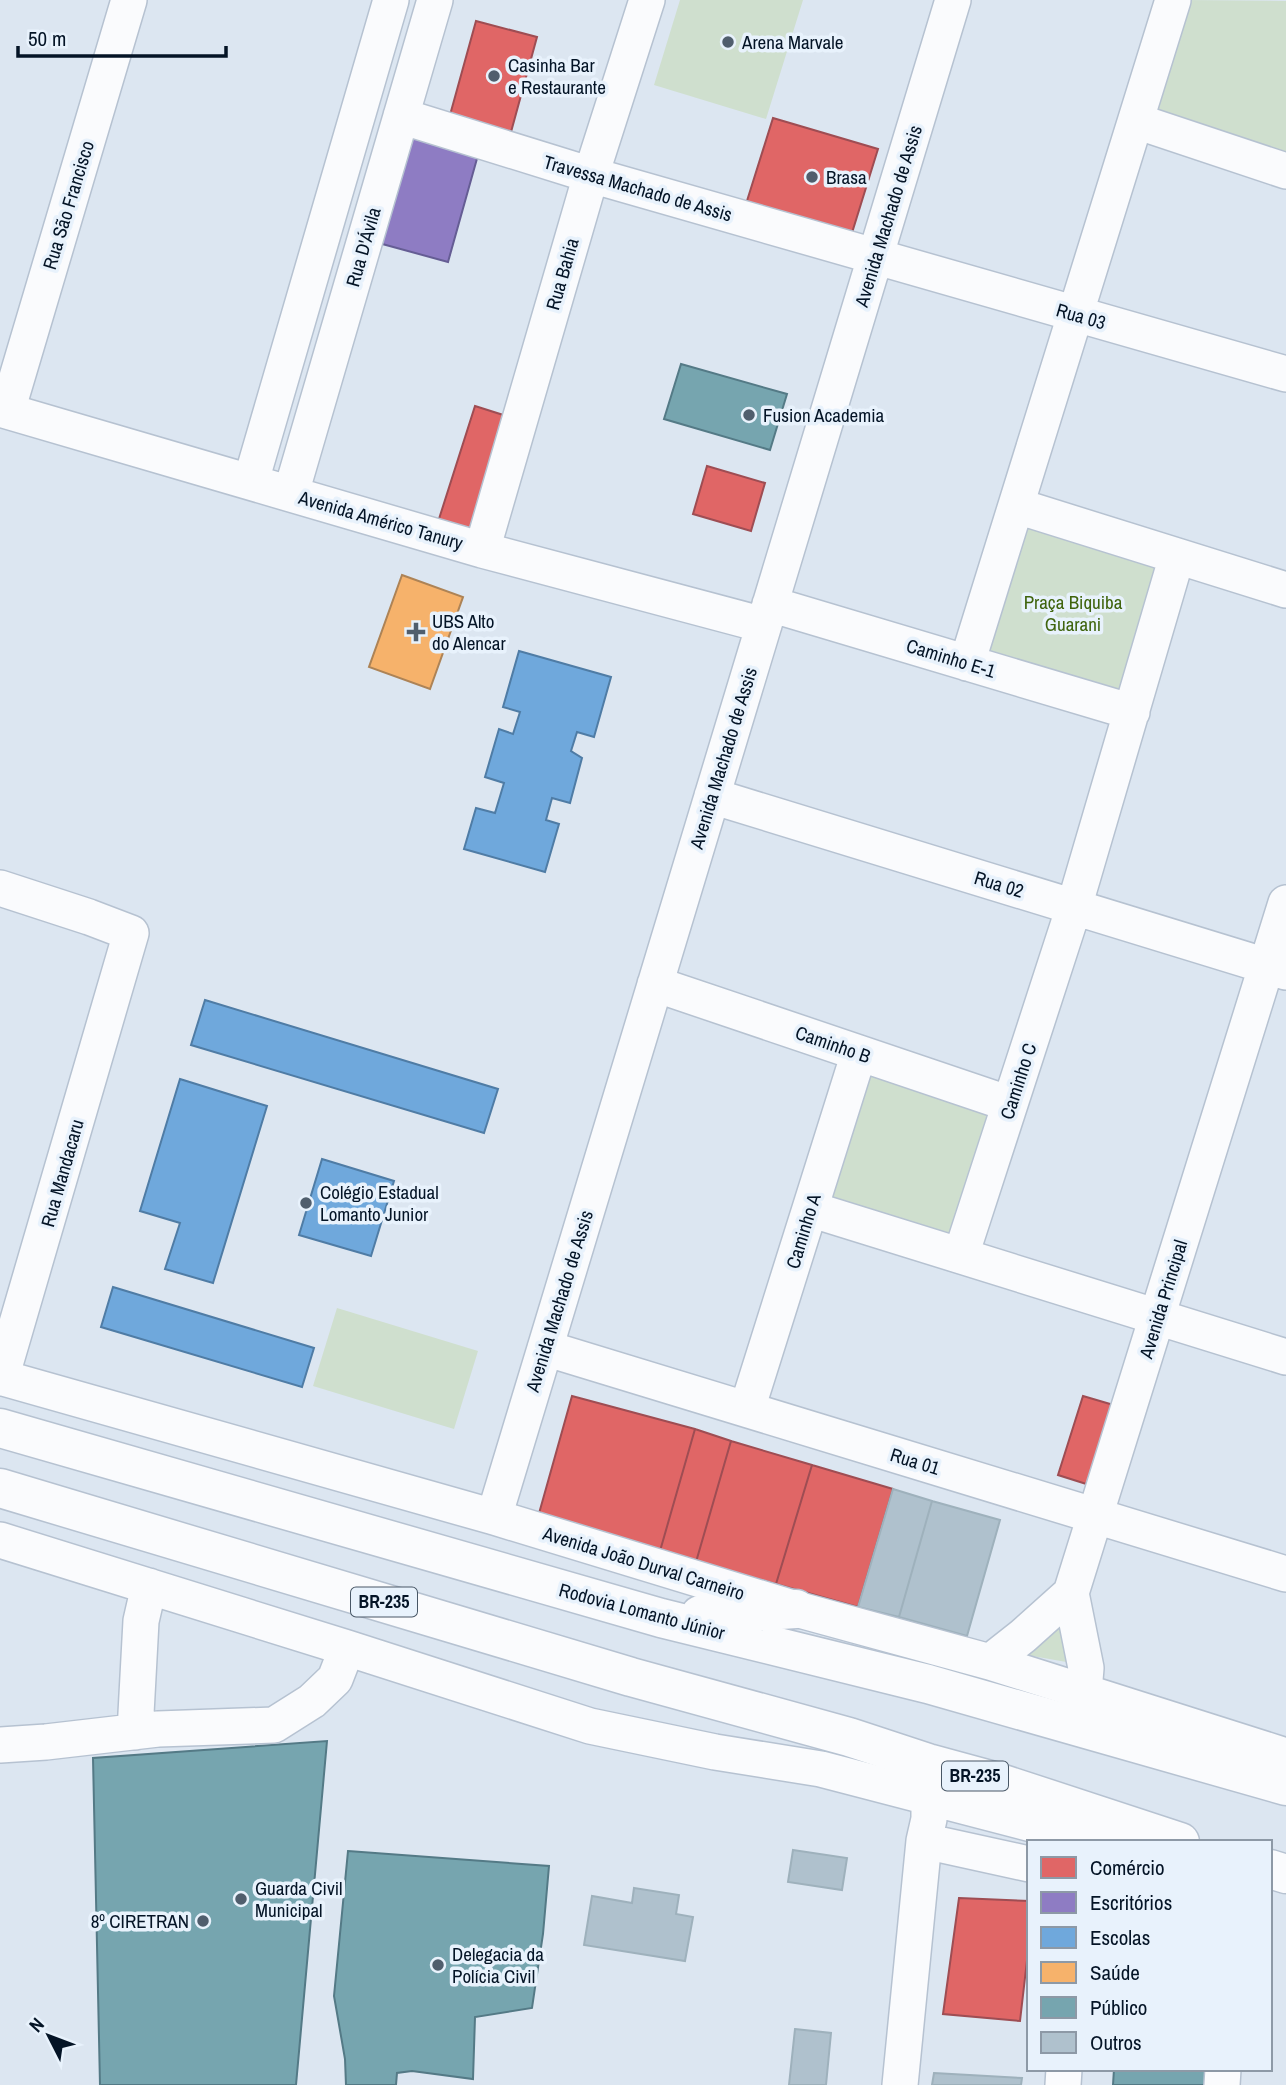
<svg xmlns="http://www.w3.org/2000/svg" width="1286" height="2085" font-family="'Archivo Narrow',sans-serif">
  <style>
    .green { fill: #cfdfce }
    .shops { fill: #e06666; stroke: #9e4d53; stroke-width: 2 }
    .offices { fill: #8e7cc3; stroke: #655d94; stroke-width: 2 }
    .schools { fill: #6fa8dc; stroke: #4f7ca5; stroke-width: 2 }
    .health { fill: #f6b26b; stroke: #ad8356; stroke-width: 2 }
    .public { fill: #76a5af; stroke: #547a86; stroke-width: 2 }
    .building { fill: #afc1cd; stroke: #9eb1bc; stroke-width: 2 }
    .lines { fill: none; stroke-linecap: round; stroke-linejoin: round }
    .minor-casing { stroke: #b6c2d1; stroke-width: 38 }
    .highway-casing { stroke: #b6c2d1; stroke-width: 41 }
    .minor { stroke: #fafbfd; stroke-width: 35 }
    .highway { stroke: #fafbfd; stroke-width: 38 }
    .poi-dot { fill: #505e6d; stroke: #e8f2fc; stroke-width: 2.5 }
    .labels { text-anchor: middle; stroke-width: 7; stroke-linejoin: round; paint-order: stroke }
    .shield { fill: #e8f2fc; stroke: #485766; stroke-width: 2 }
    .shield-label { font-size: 18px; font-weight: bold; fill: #041426 }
    .poi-label { font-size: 19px; fill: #041426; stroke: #e8f2fc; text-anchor: start }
    .street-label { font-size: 19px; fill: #041426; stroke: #e8f2fc }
    .park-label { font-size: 19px; fill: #3f640d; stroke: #e8f2fc }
  </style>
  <rect width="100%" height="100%" fill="#dce6f1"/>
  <path class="green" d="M680,0H803L766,119L654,85Z
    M1185,0L1286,1V156L1148,117Z
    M1024,520L1165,562L1122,705L982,664Z
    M863,1070L1003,1114L961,1246L821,1202Z
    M337,1308L478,1351L454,1429L313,1386Z
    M1058,1627L1068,1633L1072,1663L1021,1654Z"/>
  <path class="shops" d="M476,21L537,37L511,132L450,115Z
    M773,118L878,149L851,236L746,204Z
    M475,406L516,419L483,535L438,522Z
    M707,466L765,483L751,531L693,514Z
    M572,1396L695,1429L660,1551L538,1517Z
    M1083,1396L1127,1409L1102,1489L1058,1475Z
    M695,1429L731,1441L696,1562L660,1551Z
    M731,1441L812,1465L776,1584L696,1562Z
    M812,1465L893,1489L858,1607L776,1584Z
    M959,1898L1029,1901V1943L1020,2021L943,2014Z"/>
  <path class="offices" d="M405,135L478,155L448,262L375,242Z"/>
  <path class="schools" d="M519,651L611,677L594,737L577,732L571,751L582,758L570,803L552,798L546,820L559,824L545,872L464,849L476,808L495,813L504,783L485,777L499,729L513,734L520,712L503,707Z
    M205,1000L498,1089L484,1133L191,1045Z
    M180,1079L267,1106L213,1283L165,1269L180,1223L140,1211Z
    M322,1159L394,1181L371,1256L299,1235Z
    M113,1287L314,1348L302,1387L101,1327Z"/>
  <path class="health" d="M402,575L463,597L430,689L369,667Z"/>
  <path class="public" d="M681,364L787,394L770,450L664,419Z
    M327,1741L296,2085H100L93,1758Z
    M348,1851L549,1866L543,1934L532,2008L475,2017L473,2079L412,2071L397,2073L396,2085H346L345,2059L334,1996Z
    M1114,2069H1220L1218,2085H1113Z"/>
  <path class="building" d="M893,1489L932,1501L899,1617L858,1607Z
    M932,1501L1000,1520L967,1636L899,1617Z
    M793,1850L847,1858L842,1890L788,1882Z
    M634,1888L679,1895L676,1914L693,1917L685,1961L584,1945L592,1896L632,1903Z
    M795,2029L831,2033L826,2085H789Z
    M934,2073L1022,2078L1021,2085H932Z"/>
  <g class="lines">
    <g class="minor-casing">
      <path id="minor" d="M401,116L591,175L1286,374
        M1136,121L1286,171
        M0,409L482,550L764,625
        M7,411L129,0
        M251,481L391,0
        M291,493L435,0
        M1017,506L1286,590
        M482,550L591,175L647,0
        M770,604L1132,712
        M967,663L1173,0
        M712,796L1286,972
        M0,888L89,917L131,933L1,1378
        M655,984L1010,1104
        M810,1209L1286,1357
        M961,1255L1074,907L1177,556
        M545,1348L1286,1574
        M0,1377L494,1517L796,1609L990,1662L1286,1756
        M747,1409L859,1053
        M494,1517L953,0
        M0,1540L347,1648L590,1726L715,1752L821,1769L1078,1836L1150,1837
        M1071,1593L1086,1668L1084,1692
        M990,1662L1023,1636L1071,1593L1286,903
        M135,1732L141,1621L149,1586
        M0,1745L46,1742L158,1729L274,1725L312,1701L335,1679L347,1648
        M924,1841L1029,1864
        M900,2085L924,1841L929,1819V1796
        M1063,2085L1064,2069
        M1222,2085L1223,2069"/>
    </g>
    <g class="highway-casing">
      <path id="highway" d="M0,1428L661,1618L928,1684L1286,1786
        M0,1488L631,1677L849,1737L928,1763L994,1781L1180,1842
        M700,1615L796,1609
        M1270,1869L1286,1874"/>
    </g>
    <use href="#minor" class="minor"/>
    <use href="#highway" class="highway"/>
  </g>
  <g class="poi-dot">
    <circle cx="728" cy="42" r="7"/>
    <circle cx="494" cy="76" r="7"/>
    <circle cx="812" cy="177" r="7"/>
    <circle cx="749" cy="415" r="7"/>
    <path d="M412.5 621.5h7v7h7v7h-7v7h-7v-7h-7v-7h7z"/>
    <circle cx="306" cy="1203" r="7"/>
    <circle cx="241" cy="1899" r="7"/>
    <circle cx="203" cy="1921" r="7"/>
    <circle cx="438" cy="1965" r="7"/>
  </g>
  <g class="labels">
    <g class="shield">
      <rect x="351" y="1587.5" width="66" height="29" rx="5"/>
      <rect x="942" y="1761.5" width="66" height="29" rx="5"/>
    </g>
    <g class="shield-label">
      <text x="384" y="1608">BR-235</text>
      <text x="975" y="1782">BR-235</text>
    </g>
    <g class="poi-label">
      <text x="742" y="49">Arena Marvale</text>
      <text x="508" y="72">Casinha Bar<tspan x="508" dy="22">e Restaurante</tspan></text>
      <text x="826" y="184">Brasa</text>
      <text x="763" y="422">Fusion Academia</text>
      <text x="432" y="628">UBS Alto<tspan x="432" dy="22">do Alencar</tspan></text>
      <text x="320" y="1199">Colégio Estadual<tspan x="320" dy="22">Lomanto Junior</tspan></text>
      <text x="255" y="1895">Guarda Civil<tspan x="255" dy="22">Municipal</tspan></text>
      <text x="189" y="1928" text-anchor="end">8º CIRETRAN</text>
      <text x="452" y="1961">Delegacia da<tspan x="452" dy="22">Polícia Civil</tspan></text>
    </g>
    <g class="street-label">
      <text transform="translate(638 188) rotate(16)" y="7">Travessa Machado de Assis</text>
      <text transform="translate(68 205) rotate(-73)" y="7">Rua São Francisco</text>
      <text transform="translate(888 216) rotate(-73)" y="7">Avenida Machado de Assis</text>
      <text transform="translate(363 247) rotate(-74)" y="7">Rua D'Ávila</text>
      <text transform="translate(562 274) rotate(-74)" y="7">Rua Bahia</text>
      <text transform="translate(1081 316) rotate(16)" y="7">Rua 03</text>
      <text transform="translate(381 520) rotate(16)" y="7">Avenida Américo Tanury</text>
      <text transform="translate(951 658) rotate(17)" y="7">Caminho E-1</text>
      <text transform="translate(723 758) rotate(-73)" y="7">Avenida Machado de Assis</text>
      <text transform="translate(999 884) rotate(17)" y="7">Rua 02</text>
      <text transform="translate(833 1044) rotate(19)" y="7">Caminho B</text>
      <text transform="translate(1018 1081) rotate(-72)" y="7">Caminho C</text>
      <text transform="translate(62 1173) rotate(-74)" y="7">Rua Mandacaru</text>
      <text transform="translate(803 1231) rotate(-73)" y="7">Caminho A</text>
      <text transform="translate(1163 1299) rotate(-73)" y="7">Avenida Principal</text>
      <text transform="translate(559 1301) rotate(-73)" y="7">Avenida Machado de Assis</text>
      <text transform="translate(915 1461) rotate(17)" y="7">Rua 01</text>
      <text transform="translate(644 1563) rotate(17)" y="7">Avenida João Durval Carneiro</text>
      <text transform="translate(642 1611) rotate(15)" y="7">Rodovia Lomanto Júnior</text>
    </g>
    <g class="park-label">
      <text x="1073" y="609">Praça Biquiba<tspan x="1073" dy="22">Guarani</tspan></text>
    </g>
  </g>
  <rect x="1027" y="1840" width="245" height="231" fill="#e8f2fc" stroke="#8d99a6" stroke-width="2"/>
  <rect x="1041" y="1857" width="35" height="21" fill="#e06666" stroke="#8d99a6" stroke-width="2"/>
  <text x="1090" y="1875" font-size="21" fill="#041426">Comércio</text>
  <rect x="1041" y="1892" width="35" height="21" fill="#8e7cc3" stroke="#8d99a6" stroke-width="2"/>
  <text x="1090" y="1910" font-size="21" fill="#041426">Escritórios</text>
  <rect x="1041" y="1927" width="35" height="21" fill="#6fa8dc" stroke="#8d99a6" stroke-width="2"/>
  <text x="1090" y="1945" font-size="21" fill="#041426">Escolas</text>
  <rect x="1041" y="1962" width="35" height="21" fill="#f6b26b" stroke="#8d99a6" stroke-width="2"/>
  <text x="1090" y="1980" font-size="21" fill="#041426">Saúde</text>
  <rect x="1041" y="1997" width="35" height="21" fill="#76a5af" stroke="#8d99a6" stroke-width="2"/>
  <text x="1090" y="2015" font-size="21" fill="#041426">Público</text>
  <rect x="1041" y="2032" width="35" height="21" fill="#afc1cd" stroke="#8d99a6" stroke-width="2"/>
  <text x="1090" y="2050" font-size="21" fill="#041426">Outros</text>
  <g transform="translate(49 2036) rotate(312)" stroke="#e8f2fc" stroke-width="5" paint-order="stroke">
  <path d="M0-5L12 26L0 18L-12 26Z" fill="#041426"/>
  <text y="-10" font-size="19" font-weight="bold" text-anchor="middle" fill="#041426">N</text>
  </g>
  <path d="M18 46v10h208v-10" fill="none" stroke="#041426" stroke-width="3.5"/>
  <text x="28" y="46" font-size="21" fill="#041426" stroke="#e8f2fc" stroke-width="5" paint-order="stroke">50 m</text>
</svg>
